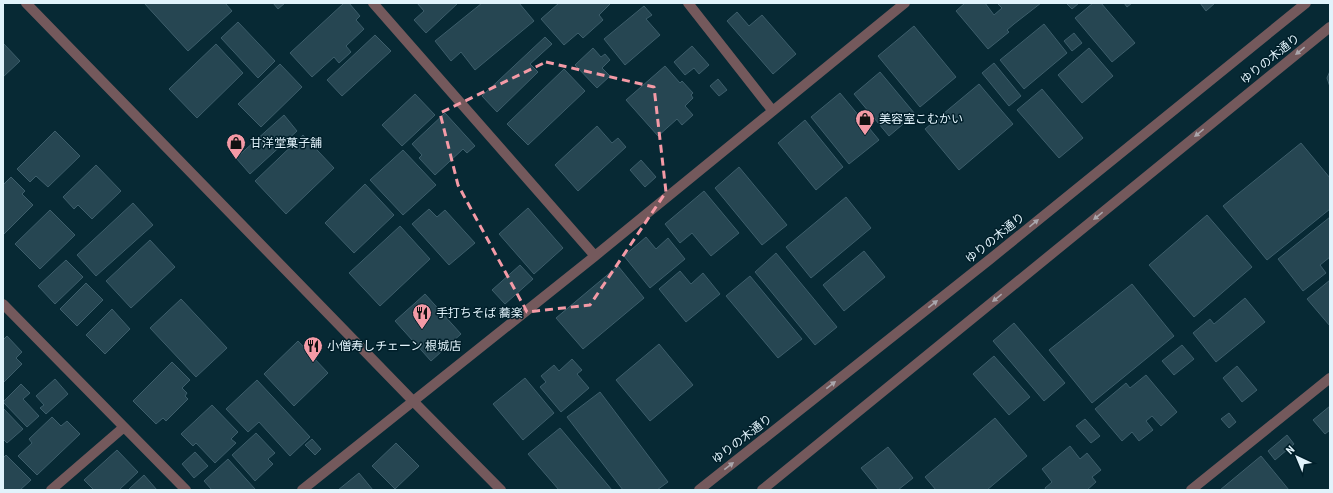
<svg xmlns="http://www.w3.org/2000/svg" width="1333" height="493" font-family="'Roboto Condensed','Noto Sans JP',sans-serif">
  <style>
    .building { fill: #264652; stroke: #3d5e6b }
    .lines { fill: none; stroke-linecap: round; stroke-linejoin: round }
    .minor { stroke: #74595c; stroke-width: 10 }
    .tertiary { stroke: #74595c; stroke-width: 10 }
    .oneway { fill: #aaa6ac }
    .marked { fill: none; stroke: #f49aa6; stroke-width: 3; stroke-dasharray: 8 5; stroke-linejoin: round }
    .labels { text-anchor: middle; stroke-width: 3; stroke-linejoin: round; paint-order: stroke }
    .street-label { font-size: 12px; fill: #e1f3fb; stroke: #001f2a }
    .poi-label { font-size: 12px; fill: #e1f3fb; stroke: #001f2a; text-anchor: start }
  </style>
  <rect width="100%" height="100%" fill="#072934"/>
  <path class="building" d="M144,3H225L232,11L188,51Z
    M273,3H285L278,9Z
    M344,3H349L360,16L356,20L364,29L346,46L351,52L339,63L334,57L312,77L290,53Z
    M417,3H458L426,33L414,20L424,11Z
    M482,3H519L534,21L475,70L461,52L451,61L435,41Z
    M559,3H611L599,15L603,20L583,38L578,33L564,45L541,19Z
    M965,3H985L994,15L1002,8L997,3H1041L1014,24L1007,30L1009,32L988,49L956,11Z
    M1066,3H1079L1072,9Z
    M1093,3H1101L1135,43L1112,62L1075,18Z
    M1124,3H1132L1127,7Z
    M1200,3H1215L1206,11Z
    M644,6L652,15L646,19L660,35L625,65L604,39Z
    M737,12L749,26L762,15L796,54L773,74L727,21Z
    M238,22L275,61L258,78L221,38Z
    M1044,24L1067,53L1024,89L1000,60Z
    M914,26L956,77L920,107L878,56Z
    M1074,33L1082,43L1072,51L1064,41Z
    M375,35L391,51L342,96L327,80Z
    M545,37L552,44L530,64L538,72L497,112L482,96Z
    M3,43L20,61L3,77Z
    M216,44L243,73L197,118L169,89Z
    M692,46L709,65L699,74L694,68L685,75L674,62Z
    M593,48L601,57L605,54L610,60L602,68L610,76L597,88L575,65Z
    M1089,48L1113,76L1082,103L1058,75Z
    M994,63L1021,96L1009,106L982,73Z
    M280,64L302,87L261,127L238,104Z
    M665,66L680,83L682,81L693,93L691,95L693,98L685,106L693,115L682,125L677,119L658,136L626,100Z
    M564,69L585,91L528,145L507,124Z
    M1330,71V87L1327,78Z
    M880,72L915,114L889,136L854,94Z
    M718,79L727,90L719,96L710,86Z
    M979,84L1013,124L959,170L925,129Z
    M1042,89L1083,138L1059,158L1017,110Z
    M840,93L879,140L849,164L811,117Z
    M415,94L435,115L402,146L382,125Z
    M445,113L475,146L467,153L463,149L435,175L419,158L422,155L412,144Z
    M284,115L297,131L250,174L236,158Z
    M805,120L843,167L816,190L778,143Z
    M597,126L612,143L618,138L626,147L578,191L555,165Z
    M55,131L80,156L48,187L36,176L30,182L17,169Z
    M303,135L334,168L286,214L255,181Z
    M1301,143L1330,178V209L1267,260L1223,206Z
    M403,150L436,185L403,215L370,180Z
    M641,160L656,177L645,187L630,170Z
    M96,165L121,191L92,219L78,205L74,209L63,197Z
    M739,167L787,225L762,245L715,188Z
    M11,177L25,191L22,194L33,205L3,235V185Z
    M365,184L394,215L354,253L325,223Z
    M704,191L739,233L711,256L692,233L680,243L665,224Z
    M846,197L871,228L811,278L786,247Z
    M133,203L153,225L96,276L77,255Z
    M528,208L563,248L534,274L499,234Z
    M429,209L437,217L445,210L475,243L449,265L412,224Z
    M50,210L75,235L40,269L15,244Z
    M1207,215L1252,267L1194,317L1149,265Z
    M1330,217V257L1320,265L1326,273L1303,291L1278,259Z
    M400,226L430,259L380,306L349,273Z
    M646,237L656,249L668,238L685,259L650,288L624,256Z
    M150,240L175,267L131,308L106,281Z
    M864,251L885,277L844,311L823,285Z
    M776,253L837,327L815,345L755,272Z
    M66,260L83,277L55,304L38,286Z
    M520,265L533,279L505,304L492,290Z
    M618,266L644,298L583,349L556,318Z
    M680,271L691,284L703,273L720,294L686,322L659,289Z
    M750,276L802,339L778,358L726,296Z
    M1330,280V326L1307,299Z
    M86,283L103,300L77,326L60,309Z
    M1132,284L1174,336L1092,403L1049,350Z
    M425,294L461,334L431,361L395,321Z
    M1245,298L1265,322L1216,362L1193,333L1210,319L1214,324Z
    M181,299L227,348L196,377L150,328Z
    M112,309L130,329L105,354L86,335Z
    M1014,323L1065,383L1044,401L993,341Z
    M7,336L22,352L16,358L22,364L3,383V340Z
    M298,341L328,373L294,406L264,374Z
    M659,344L693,385L650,421L616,380Z
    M1182,345L1194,359L1174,375L1162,361Z
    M994,356L1030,397L1009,415L973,374Z
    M572,359L582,370L577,374L589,388L561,412L540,387L546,382L541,376L554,365L559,371Z
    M172,362L190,380L182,388L187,393L185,396L188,399L166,421L163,418L156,424L133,401Z
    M1237,366L1257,390L1242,402L1223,378Z
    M1146,375L1177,412L1161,426L1152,416L1146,421L1153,430L1139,441L1132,432L1122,441L1095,409L1126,383L1130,388Z
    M525,378L554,413L523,440L493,404Z
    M55,379L68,394L46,414L40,408L44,405L36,396Z
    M257,380L310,437L290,456L259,422L248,432L226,409Z
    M21,384L30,393L23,399L39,416L27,427L3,402Z
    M600,392L668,482L657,490H623L567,417Z
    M212,405L238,432L231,439L236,443L215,463L196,443L193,446L181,434Z
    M1330,406V430L1325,434L1313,420Z
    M3,408L23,429L7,443L3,439Z
    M1229,413L1236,422L1229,428L1221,419Z
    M52,417L61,426L67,421L80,434L37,475L18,456L32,443L29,439Z
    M995,418L1027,456L987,490H936L925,477Z
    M1085,419L1100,436L1091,443L1076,426Z
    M560,428L612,490H559L528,454Z
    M256,433L275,453L268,459L273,464L255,481L232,455Z
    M1287,435L1294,444L1275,460L1268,451Z
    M312,439L321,449L315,455L305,445Z
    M396,443L419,466L395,489L372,466Z
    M1070,446L1080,459L1087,453L1101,470L1092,477L1096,482L1087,490H1046L1045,488L1052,482L1042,469Z
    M888,447L913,478L898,490H879L861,468Z
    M117,450L138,472L119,490H94L84,480Z
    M195,452L208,466L194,478L182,464Z
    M6,455L31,480L20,490H3V458Z
    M1261,456L1289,490H1220Z
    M228,459L255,489L256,490H212L204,481Z
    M359,473L373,490H338Z
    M144,475L157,490H128L129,489Z"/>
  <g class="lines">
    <path class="minor" d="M373,3L595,256
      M688,3L772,110
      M3,304L186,490
      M51,490L124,427
      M302,490L595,256L905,3
      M1191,490L1330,378"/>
    <path class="tertiary" d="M26,3L413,401L501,490
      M699,490L989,260L1306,3
      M762,490L1330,27"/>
  </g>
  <defs><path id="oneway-solid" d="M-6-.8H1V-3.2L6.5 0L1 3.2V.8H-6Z"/></defs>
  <g class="oneway">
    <use href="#oneway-solid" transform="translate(1300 51) rotate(141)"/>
    <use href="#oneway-solid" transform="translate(1199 133) rotate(141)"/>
    <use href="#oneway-solid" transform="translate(1098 216) rotate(141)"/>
    <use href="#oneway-solid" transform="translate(1034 223) rotate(-39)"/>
    <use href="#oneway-solid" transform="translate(997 298) rotate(141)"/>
    <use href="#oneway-solid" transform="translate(933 304) rotate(-38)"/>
    <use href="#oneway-solid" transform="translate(831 385) rotate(-38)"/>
    <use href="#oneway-solid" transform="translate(729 466) rotate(-38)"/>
  </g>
  <path class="marked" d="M546,62L654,87L666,192L590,305L527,312L458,185L440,113Z"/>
  <defs>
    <g id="shop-pin" transform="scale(1)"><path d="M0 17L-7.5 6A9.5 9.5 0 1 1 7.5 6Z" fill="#f49aa6" stroke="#001f2a"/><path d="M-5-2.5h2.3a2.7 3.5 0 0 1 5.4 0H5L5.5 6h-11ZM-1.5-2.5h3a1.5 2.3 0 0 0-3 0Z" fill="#111"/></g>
    <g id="restaurant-pin" transform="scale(1)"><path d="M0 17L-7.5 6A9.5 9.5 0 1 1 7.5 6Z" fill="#f49aa6" stroke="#001f2a"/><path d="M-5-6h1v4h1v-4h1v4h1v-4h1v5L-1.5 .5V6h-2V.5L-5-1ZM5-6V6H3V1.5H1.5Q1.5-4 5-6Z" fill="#111"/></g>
  </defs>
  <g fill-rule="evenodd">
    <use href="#shop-pin" x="865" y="119"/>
    <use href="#shop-pin" x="236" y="143"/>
    <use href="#restaurant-pin" x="422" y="313"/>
    <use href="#restaurant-pin" x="313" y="346"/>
  </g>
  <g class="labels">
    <g class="street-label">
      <text transform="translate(1270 59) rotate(-39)" y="4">ゆりの木通り</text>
      <text transform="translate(995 238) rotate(-39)" y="4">ゆりの木通り</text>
      <text transform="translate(742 439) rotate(-38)" y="4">ゆりの木通り</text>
    </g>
    <g class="poi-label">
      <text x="879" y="123">美容室こむかい</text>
      <text x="250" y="147">甘洋堂菓子舗</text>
      <text x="436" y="317">手打ちそば 蕎楽</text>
      <text x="327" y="350">小僧寿しチェーン 根城店</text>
    </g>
  </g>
  <rect width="1333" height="493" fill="none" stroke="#e1f3fb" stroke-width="8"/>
  <g transform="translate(1297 457) rotate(316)" stroke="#001f2a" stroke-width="3" paint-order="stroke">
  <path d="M0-3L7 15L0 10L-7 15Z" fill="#e1f3fb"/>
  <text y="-6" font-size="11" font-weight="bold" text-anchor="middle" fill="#e1f3fb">N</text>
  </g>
</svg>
